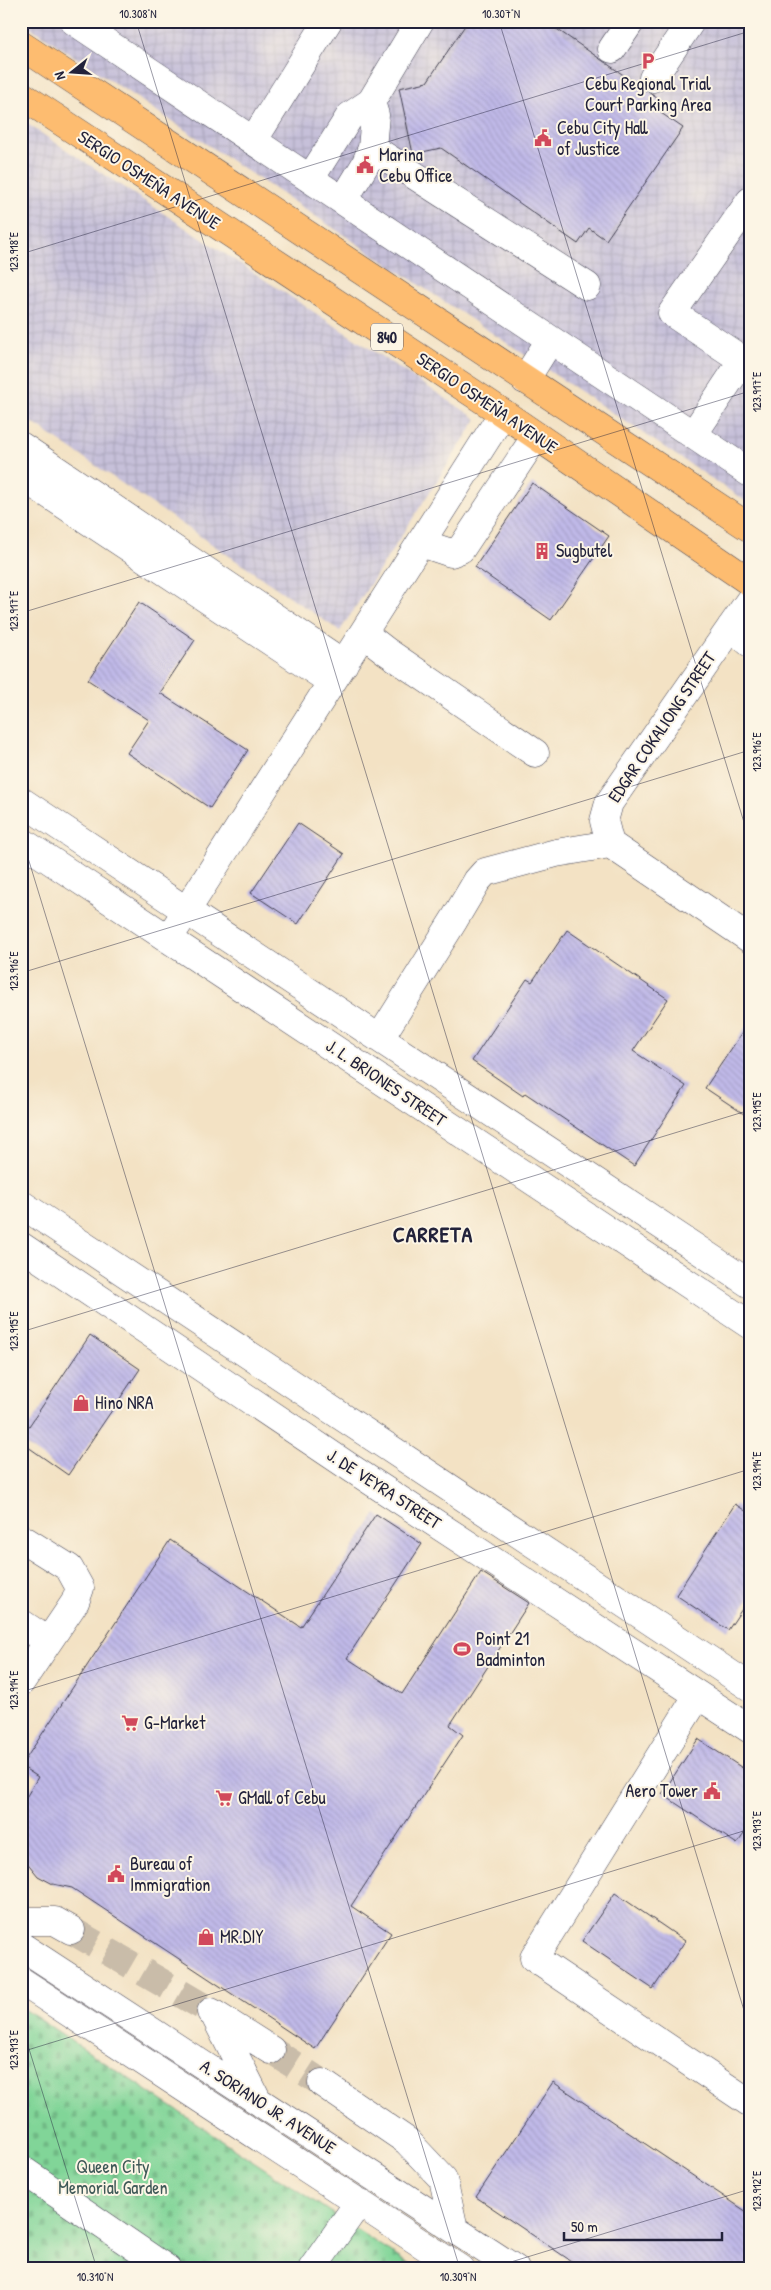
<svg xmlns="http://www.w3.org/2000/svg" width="771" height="2290" font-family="'Patrick Hand',sans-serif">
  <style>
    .industrial { fill: url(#industrial-grid) }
    .cemetery { fill: url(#cemetery-stones); stroke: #527c6a }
    .building { fill: url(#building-back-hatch) }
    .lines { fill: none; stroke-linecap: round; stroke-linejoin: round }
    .minor-tunnel { stroke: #c9bca9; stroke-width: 28; stroke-dasharray: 28 14; stroke-linecap: butt }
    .minor-casing { stroke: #413f50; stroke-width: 29 }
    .highway-casing { stroke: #413f50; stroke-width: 29 }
    .minor { stroke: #fff; stroke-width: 28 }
    .highway { stroke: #fdbc70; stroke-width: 28 }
    .ticks { fill: none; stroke: #22223b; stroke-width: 1; stroke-opacity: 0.45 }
    .labels { text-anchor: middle; stroke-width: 4; stroke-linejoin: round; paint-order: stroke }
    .shield { fill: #fcf5e5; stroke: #63616e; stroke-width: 1 }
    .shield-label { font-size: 16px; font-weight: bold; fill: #22223b }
    .poi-label { font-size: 18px; fill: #22223b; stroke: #fcf5e5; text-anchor: start }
    .street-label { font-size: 18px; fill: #22223b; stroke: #fcf5e5 }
    .park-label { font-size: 18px; fill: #3e5857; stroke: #fcf5e5 }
    .district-label { font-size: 22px; font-weight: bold; letter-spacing: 1px; fill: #22223b; stroke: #fcf5e5 }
    .neatline { fill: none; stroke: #22223b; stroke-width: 2 }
    .ticks-label { font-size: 12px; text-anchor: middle; fill: #22223b }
  </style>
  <defs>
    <pattern id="industrial-grid" width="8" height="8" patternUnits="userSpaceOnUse" patternTransform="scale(1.25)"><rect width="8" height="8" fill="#c6c0d9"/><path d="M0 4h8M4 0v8" fill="none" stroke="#aaa5bb"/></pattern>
    <pattern id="cemetery-stones" width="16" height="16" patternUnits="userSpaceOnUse" patternTransform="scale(1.25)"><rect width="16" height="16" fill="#81d598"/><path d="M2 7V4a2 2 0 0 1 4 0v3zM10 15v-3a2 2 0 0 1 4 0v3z" fill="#6fb784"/></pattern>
    <pattern id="building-back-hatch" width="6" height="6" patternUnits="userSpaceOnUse" patternTransform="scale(1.25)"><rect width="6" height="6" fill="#c0b9e8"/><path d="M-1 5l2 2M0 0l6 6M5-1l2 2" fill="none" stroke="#a59fc8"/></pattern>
  </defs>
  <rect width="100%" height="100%" fill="#fcf5e5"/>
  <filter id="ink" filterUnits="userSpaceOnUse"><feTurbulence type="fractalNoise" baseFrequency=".02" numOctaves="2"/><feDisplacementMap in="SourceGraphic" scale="10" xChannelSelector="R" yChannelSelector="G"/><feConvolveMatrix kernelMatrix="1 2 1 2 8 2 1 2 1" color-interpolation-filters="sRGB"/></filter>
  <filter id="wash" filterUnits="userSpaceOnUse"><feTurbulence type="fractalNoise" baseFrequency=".0096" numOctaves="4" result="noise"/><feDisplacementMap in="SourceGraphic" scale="20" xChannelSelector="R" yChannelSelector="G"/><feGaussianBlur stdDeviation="1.12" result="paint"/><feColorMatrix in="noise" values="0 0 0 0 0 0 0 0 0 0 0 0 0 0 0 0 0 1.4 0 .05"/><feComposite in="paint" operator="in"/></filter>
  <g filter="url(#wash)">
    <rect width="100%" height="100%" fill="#f3e2c4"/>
    <path class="industrial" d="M21,21H750V504L75,57Z
      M21,120L477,419L340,631L21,415Z"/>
    <path class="cemetery" d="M21,2007L416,2269H21Z"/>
    <g id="blocks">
      <path class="building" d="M468,21H545L667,105L661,113L683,128L606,240L589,228L578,244L441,148L413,154L399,88L427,82Z
        M532,483L609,536L551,620L475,567Z
        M139,602L195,640L160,693L248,750L210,808L127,753L149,720L88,680Z
        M298,823L344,854L298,924L251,893Z
        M567,930L668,999L633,1051L686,1086L634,1166L525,1093L523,1096L472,1061L527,979L532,982Z
        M750,1021V1118L705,1088Z
        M90,1335L140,1369L68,1475L21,1442V1438Z
        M735,1504L750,1514V1597L728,1630L676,1595Z
        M376,1514L422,1544L347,1658L402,1694L481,1572L529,1603L450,1725L463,1735L351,1906L391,1933L315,2049L72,1888L53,1884L38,1876L25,1860L21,1850V1806L38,1777L21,1766L170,1540L301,1627Z
        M698,1739L750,1773V1825L737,1844L662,1794Z
        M615,1893L685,1941L653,1989L582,1941Z
        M553,2082L750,2214V2269H583L476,2197Z"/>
    </g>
  </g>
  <g filter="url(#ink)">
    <use href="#blocks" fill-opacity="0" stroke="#413f50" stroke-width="1"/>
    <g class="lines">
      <path class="minor-tunnel" d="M71,1930L202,2006
        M271,2050L322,2083"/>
      <g class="minor-casing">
        <path id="minor" d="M74,21L750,473
          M612,49L631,21
          M653,78L691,21
          M371,102L375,115L372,148
          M253,141L328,21
          M310,179L350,116L371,102L420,21
          M343,201L365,165L372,148L587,286
          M750,201L672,313L750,365
          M525,380L550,340
          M693,435L743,360
          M21,446L344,664
          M21,476L332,682
          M421,543L451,553L461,549L536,436
          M750,600L609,803L604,821L610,844L750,939
          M731,627L750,643
          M364,634L386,651L535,753
          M21,801L750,1284
          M21,841L750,1325
          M176,927L503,413
          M380,1038L454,920L477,881L485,872L556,853L610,844
          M21,1204L750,1687
          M21,1246L354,1470L750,1729
          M21,1538L69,1568L80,1588L75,1602L21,1682
          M21,1623L48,1641
          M698,1695L534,1958L750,2103
          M21,1921H55L71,1930
          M21,1946L515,2269
          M21,1981L460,2269
          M211,2012L271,2050
          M214,2014L257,2099
          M322,2083L407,2141L443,2179L454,2229
          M21,2169L167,2269
          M312,2269L359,2202"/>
      </g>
      <g class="highway-casing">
        <path id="highway" d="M21,45L750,528
          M21,95L503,413L750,582"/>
      </g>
      <use href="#minor" class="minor"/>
      <use href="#highway" class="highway"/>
    </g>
  </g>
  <path class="ticks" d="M136,21L750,2030M499,21L750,842M21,254L750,31M21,613L750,391M21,835L460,2269M21,973L750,750M21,1332L750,1110M21,1692L750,1469M21,2023L97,2269M21,2052L750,1829M488,2269L750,2189"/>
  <defs>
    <g id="parking-bare" transform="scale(1.35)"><path d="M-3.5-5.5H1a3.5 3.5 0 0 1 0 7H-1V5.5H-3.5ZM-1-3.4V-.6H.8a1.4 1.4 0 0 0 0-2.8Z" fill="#d1495b" stroke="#fcf5e5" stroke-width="2.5" paint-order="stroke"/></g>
    <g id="civic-bare" transform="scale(1.35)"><path d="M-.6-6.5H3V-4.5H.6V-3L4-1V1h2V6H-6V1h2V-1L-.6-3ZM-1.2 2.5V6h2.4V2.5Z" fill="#d1495b" stroke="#fcf5e5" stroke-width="2.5" paint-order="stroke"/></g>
    <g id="building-bare" transform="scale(1.35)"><path d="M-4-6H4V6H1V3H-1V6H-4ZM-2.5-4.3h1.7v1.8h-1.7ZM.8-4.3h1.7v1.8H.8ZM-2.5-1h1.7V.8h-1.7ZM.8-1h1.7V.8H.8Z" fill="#d1495b" stroke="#fcf5e5" stroke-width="2.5" paint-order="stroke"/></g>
    <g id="shop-bare" transform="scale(1.35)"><path d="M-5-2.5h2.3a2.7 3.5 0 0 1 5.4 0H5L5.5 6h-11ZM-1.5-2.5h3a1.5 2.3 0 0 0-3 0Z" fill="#d1495b" stroke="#fcf5e5" stroke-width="2.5" paint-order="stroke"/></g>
    <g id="stadium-bare" transform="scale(1.35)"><path d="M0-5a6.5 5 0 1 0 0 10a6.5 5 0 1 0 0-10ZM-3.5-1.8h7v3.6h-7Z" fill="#d1495b" stroke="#fcf5e5" stroke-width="2.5" paint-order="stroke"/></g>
    <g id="supermarket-bare" transform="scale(1.35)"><path d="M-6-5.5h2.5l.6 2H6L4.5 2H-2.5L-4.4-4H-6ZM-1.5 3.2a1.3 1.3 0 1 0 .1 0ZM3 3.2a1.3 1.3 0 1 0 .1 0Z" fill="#d1495b" stroke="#fcf5e5" stroke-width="2.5" paint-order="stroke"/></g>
  </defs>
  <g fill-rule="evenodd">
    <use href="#parking-bare" x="648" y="61"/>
    <use href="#civic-bare" x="543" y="138"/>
    <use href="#civic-bare" x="365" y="165"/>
    <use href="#building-bare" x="542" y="551"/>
    <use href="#shop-bare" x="81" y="1403"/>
    <use href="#stadium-bare" x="462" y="1649"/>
    <use href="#supermarket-bare" x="130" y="1723"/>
    <use href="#civic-bare" x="712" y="1791"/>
    <use href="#supermarket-bare" x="224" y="1798"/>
    <use href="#civic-bare" x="116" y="1874"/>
    <use href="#shop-bare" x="206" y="1937"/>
  </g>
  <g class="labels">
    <rect class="shield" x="371" y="323.5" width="32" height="27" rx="4"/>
    <g class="shield-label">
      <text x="387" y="343">840</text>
    </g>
    <g class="poi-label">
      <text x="648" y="90" text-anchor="middle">Cebu Regional Trial<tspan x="648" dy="21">Court Parking Area</tspan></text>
      <text x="557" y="134">Cebu City Hall<tspan x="557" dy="21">of Justice</tspan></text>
      <text x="379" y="161">Marina<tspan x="379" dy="21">Cebu Office</tspan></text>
      <text x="556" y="557">Sugbutel</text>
      <text x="95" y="1409">Hino NRA</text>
      <text x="476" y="1645">Point 21<tspan x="476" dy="21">Badminton</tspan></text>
      <text x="144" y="1729">G-Market</text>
      <text x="698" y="1797" text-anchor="end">Aero Tower</text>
      <text x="238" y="1804">GMall of Cebu</text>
      <text x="130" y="1870">Bureau of<tspan x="130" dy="21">Immigration</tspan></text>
      <text x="220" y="1943">MR.DIY</text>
    </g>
    <g class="street-label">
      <text transform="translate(149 180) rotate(33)" y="6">SERGIO OSMEÑA AVENUE</text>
      <text transform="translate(487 403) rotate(34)" y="6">SERGIO OSMEÑA AVENUE</text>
      <text transform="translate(662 727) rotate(-56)" y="6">EDGAR COKALIONG STREET</text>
      <text transform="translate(386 1083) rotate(34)" y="6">J. L. BRIONES STREET</text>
      <text transform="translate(384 1489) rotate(33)" y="6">J. DE VEYRA STREET</text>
      <text transform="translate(268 2107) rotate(33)" y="6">A. SORIANO JR. AVENUE</text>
    </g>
    <g class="park-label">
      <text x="113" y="2173">Queen City<tspan x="113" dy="21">Memorial Garden</tspan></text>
    </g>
    <g class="district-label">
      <text x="433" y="1242">CARRETA</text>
    </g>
  </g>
  <rect width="771" height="2290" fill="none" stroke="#fcf5e5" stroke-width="55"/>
  <g transform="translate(72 72) rotate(253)" stroke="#fcf5e5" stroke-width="4" paint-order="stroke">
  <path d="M0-4L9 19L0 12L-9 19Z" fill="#22223b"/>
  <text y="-8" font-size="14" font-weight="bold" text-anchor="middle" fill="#22223b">N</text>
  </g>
  <path d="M564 2232v8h158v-8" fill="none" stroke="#22223b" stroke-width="2.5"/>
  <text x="571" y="2232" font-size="15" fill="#22223b" stroke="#fcf5e5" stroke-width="4" paint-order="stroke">50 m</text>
  <rect x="28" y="28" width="716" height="2234" class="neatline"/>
  <g class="ticks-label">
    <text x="138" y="18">10.308°N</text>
    <text x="501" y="18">10.307°N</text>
    <text transform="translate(14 252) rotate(-90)" y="4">123.918°E</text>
    <text transform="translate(757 392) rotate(-90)" y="4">123.917°E</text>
    <text transform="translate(14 611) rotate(-90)" y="4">123.917°E</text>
    <text transform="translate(757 752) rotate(-90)" y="4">123.916°E</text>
    <text transform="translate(14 971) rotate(-90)" y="4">123.916°E</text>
    <text transform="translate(757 1112) rotate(-90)" y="4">123.915°E</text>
    <text transform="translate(14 1331) rotate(-90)" y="4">123.915°E</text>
    <text transform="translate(757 1471) rotate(-90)" y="4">123.914°E</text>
    <text transform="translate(14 1690) rotate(-90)" y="4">123.914°E</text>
    <text transform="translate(757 1831) rotate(-90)" y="4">123.913°E</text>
    <text transform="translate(14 2050) rotate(-90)" y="4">123.913°E</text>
    <text transform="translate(757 2191) rotate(-90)" y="4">123.912°E</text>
    <text x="95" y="2281">10.310°N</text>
    <text x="458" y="2281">10.309°N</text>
  </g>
</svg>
